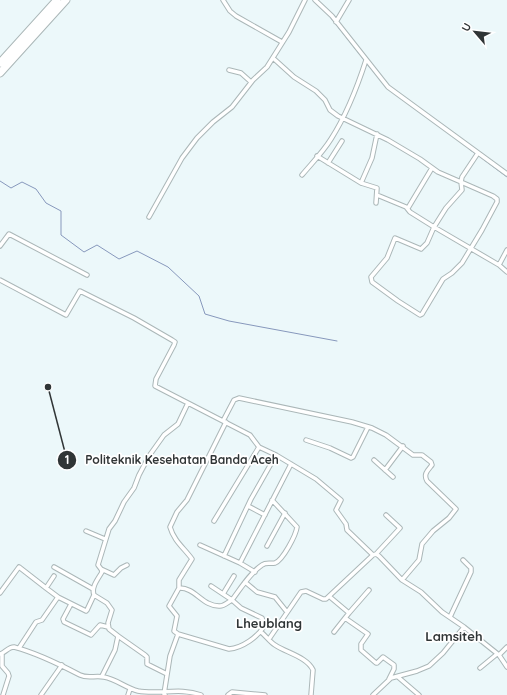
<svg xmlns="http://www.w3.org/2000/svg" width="507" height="695" font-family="Quicksand,sans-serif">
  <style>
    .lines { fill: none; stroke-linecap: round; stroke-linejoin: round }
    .stream { stroke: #8798bc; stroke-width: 1 }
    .street-casing { stroke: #abb7b8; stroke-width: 5.5 }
    .highway-casing { stroke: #abb7b8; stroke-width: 9 }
    .street { stroke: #fff; stroke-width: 3.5 }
    .highway { stroke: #fff; stroke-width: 7 }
    .labels { text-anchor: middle; stroke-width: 3.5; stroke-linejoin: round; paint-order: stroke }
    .quarter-label { font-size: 13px; font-weight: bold; fill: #303536; stroke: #fff }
    .leader { fill: none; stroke: #303536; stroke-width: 1.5 }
    .callout-dot { fill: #303536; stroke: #fff; stroke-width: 1.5 }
    .mark-label { font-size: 12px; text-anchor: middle; font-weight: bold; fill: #fff }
    .callout-label { font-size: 12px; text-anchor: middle; font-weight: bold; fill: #303536; stroke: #fff; stroke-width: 3.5; stroke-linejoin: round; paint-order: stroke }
  </style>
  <rect width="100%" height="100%" fill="#ecf8fa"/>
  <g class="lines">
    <path class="stream" d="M327,13L365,61
      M367,64L384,84
      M469,149L476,154
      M479,156L507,177
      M0,181L11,188L22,182L36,189L46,203L61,211V235L84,252L97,245L119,259L137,251L168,267L199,296L205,314L229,321L337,341"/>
    <g class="street-casing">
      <path id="street" d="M223,0L230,11L236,16L282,42
        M315,0L332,16L388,87L507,174
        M336,22L349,0
        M273,58L294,77L316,91L325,100L330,110L338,116L388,140L420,159L438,172L461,182L462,190L446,208L434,227L427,243L421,249L395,238L387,258L371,277L372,282L398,301L420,315L422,314L443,279L452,273L462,263L482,230L497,202V199L493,196L461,182L462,177L478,153
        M229,70L241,73L251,82
        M317,156L361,183L372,158L377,134
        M328,163L342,141
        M302,175C312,163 323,152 331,139C347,114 357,88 366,60
        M361,183L377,188L376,203
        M377,195L406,207L410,212L434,227L499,265L507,250
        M408,208L432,168
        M149,217L182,158L197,138L213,122L232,107L253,80L267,67L289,32L305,0
        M0,246L9,234L87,275
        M499,265L507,272
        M0,280L66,315L80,291L134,318L172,340L175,342L174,345L156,379L155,386L250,435L259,447L276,455L316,479L341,500L336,510L346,524L347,530L373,555L326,599H323L306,591L301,592L269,639
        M223,421L234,400L239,398L352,422L372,428L386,435L413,455H422L431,462L432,465C428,470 423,474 427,481L456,509L449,518L433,531L422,544L419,560L402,580
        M306,440L330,448L351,458L353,457L368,427
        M374,460L393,477
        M385,470L403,446
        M248,506L265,515
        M214,521L259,447
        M86,531L105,539
        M200,545L240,563L255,572
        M267,546L285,513
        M376,554L400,528L386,515
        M373,555L376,554L379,556L402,580L421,592L442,612L464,627
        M224,556L251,499L276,455
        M240,563L291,464
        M54,567L93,589
        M101,569L114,575L121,568L127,565
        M54,576L46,588L58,597
        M245,582L257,592L275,597L287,612
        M211,586L232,600C241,588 250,573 262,565C266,562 270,564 275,563C283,560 296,535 297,527L272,500
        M179,588C195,587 203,607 220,606C224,606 228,602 232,600L241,608L262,618L264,626C258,637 242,648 229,649L178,634L174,631L177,616L169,606Z
        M179,588V580L192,559C184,548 174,541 170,527L177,512L187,500L226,422
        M0,593L19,567L46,588
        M223,594L234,576
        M330,597L349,613L334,632
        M71,604L63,619L64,622L91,635L100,625L108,627
        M349,613L369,590
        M450,617L471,572V568L463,560
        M345,618L368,634L361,644V650L376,663H377L383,657L394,665V669L389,679
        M261,632C266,636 270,642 275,645C287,653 307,657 313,670L311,695
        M118,636L145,655L147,657V664L167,674
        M19,648L36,622L42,620L58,597L86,611L87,610L94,595
        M0,654C5,653 8,647 14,647C37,653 59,664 80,675C88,679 95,675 104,677C116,679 126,688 138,691C159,695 180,687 201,695
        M2,654V666L8,673L9,676L3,695
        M499,655L507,647
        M480,668L497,654
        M102,676L115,650L118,636L109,629L108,623L112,610L107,603L94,595C91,587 98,579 102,572L101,569L98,565L109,529L115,521L124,502L134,488L139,475L149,456L164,435L178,424L188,403
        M398,677L419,695
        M41,695L62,665
        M128,695L130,689
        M165,695L164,694L170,656L178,634
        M228,695L232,692L265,695
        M373,695L391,678L417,671L429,666L443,653L464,627L499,655L507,667"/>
    </g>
    <g class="highway-casing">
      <path id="highway" d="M0,63L57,0
        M0,73L66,0"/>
    </g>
    <use href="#street" class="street"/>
    <use href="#highway" class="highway"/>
  </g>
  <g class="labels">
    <g class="quarter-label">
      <text x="269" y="628">Lheublang</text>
      <text x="454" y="641">Lamsiteh</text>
    </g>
  </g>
  <path class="leader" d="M48 387L67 460"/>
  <g class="callout-dot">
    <circle cx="48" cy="387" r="4"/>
    <circle cx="67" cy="460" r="10"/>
  </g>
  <g class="mark-label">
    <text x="67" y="464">1</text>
  </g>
  <g class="callout-label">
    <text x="182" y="464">Politeknik Kesehatan Banda Aceh</text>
  </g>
  <g transform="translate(475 32) rotate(298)" stroke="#ffffff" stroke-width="3" paint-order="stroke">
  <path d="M0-3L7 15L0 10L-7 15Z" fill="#303536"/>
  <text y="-6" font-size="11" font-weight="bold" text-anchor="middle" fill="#303536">U</text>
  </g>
</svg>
